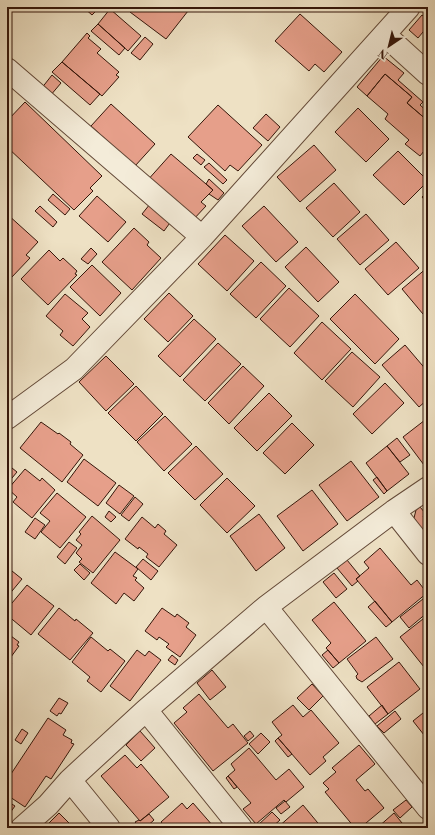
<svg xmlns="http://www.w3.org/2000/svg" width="435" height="835" font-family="'Libre Bodoni',serif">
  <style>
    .building { fill: #e69f8a; stroke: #35160a }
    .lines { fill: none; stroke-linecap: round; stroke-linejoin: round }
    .minor-casing { stroke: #634938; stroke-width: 24 }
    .minor { stroke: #f4ecd9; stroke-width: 22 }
  </style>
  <rect width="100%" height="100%" fill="#eee1c4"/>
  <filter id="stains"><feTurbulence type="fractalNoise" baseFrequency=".005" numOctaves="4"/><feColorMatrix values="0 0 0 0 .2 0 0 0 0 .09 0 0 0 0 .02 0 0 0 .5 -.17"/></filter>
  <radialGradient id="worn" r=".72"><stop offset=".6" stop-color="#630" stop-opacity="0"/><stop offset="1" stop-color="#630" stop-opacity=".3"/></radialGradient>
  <path class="building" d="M83,7H100L92,15Z
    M134,7H183L188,11L166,39L130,12Z
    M110,9L141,36L128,51L98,24Z
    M300,14L342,52L324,72L315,64L309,71L275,41Z
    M422,15L428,20V26L418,38L409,30Z
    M98,24L125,48L119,55L91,31Z
    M87,33L90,36L88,38L101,49L97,53L119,72L116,75L119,77L102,96L62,62Z
    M145,37L153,44L140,60L131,53Z
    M383,56L404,73L398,80L423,102L420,105L428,112V121L407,103L412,97L385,74L367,96L357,87Z
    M62,62L100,94L90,105L52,72Z
    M385,74L412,97L407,103L428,121V146L420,156L405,144L409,140L385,119L388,114L367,96Z
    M52,75L61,83L50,96L41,89Z
    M25,102L102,176L90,188L93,191L74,210L7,147V121Z
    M111,104L155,144L135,166L91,126Z
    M218,105L262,145L238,171L230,165L225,171L188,137Z
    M358,108L389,139L366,162L335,132Z
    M266,114L280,127L268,141L253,128Z
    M314,145L336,170L300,202L277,177Z
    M398,151L428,181L404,205L373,175Z
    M171,154L213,190L201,202L206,206L192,221L146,182Z
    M197,154L205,160L201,165L193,158Z
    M209,163L227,180L223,184L204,167Z
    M209,179L224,193L218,200L209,194L213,190L206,184Z
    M334,183L360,212L333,237L306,208Z
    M428,191V204L422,197Z
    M53,194L70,209L65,215L48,200Z
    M97,196L126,222L108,242L79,216Z
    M150,204L172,220L164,231L142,214Z
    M40,206L57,222L53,227L35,211Z
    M264,206L298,242L276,262L242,226Z
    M7,214L38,242L26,255L30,258L11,278L7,274Z
    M366,214L389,240L360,265L337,239Z
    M134,228L149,242L147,245L161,258L132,290L102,262Z
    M225,235L254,261L227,291L198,264Z
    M396,242L419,268L388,295L365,269Z
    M306,247L339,282L318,302L285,267Z
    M91,248L97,254L88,264L81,259Z
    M49,250L60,261L63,258L77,271L75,274L77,275L48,305L21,279Z
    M261,262L286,286L256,318L230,294Z
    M92,265L121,293L100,316L70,287Z
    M428,267V310L423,314L402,289Z
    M289,288L319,316L290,347L260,319Z
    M169,293L193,316L168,342L144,319Z
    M65,294L88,313L82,319L90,327L73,346L60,335L63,331L46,316Z
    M355,294L399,339L375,364L330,319Z
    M194,319L216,339L180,377L158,356Z
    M322,322L351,349L322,380L294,353Z
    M218,343L241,364L205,401L183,380Z
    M405,345L428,372V399L419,407L382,365Z
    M352,352L380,377L353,407L325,381Z
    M106,356L134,384L106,411L79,382Z
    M243,366L264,386L229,424L208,403Z
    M385,383L404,403L372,434L353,414Z
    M136,386L163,414L136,441L108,413Z
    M269,393L292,416L257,451L234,428Z
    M165,416L192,444L164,471L137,442Z
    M425,420L428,424V462L424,465L403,437Z
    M41,422L58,434L59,433L71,442L70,444L83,455L62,482L20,448Z
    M292,423L314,445L285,474L263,453Z
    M397,438L410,455L400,462L387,446Z
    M196,446L223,474L195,500L168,473Z
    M387,446L409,474L387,491L366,463Z
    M84,459L116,483L98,506L67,482Z
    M351,461L379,497L347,521L319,485Z
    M7,464L17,472L7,484Z
    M25,469L40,481L42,478L55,490L32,518L13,502L17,497L8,489Z
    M377,477L387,491L384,494L373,480Z
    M227,478L255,506L227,533L200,505Z
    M119,485L134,496L120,514L106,503Z
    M312,490L338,524L303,551L277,516Z
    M57,493L86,517L60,548L41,532L50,521L40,513Z
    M7,494L12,498L7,505Z
    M135,497L143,504L129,521L121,515Z
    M420,507L426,514L423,516L428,522V538L414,518L416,510Z
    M109,511L116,517L111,522L105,517Z
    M428,512V522L423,516Z
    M259,514L285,548L256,571L230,536Z
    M92,516L120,540L93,573L79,562L82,559L76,553L82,545L76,540L81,534L79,532Z
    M142,517L155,528L158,524L166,531L164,534L177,545L159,567L146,557L148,554L139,547L138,549L125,539Z
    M35,518L45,525L35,539L25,532Z
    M69,542L77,548L65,564L57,557Z
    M380,548L411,585L417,580L427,593L392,622L356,579L369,568L364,562Z
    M115,552L138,569L133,576L137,578L135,580L144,588L134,601L124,593L116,604L91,583Z
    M143,559L158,571L151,580L136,567Z
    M347,560L360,576L356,579L358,581L352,586L337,568Z
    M80,564L90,573L84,580L74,570Z
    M7,567L22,579L7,597Z
    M334,573L347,589L336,598L323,582Z
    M27,585L54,606L31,635L7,615V609Z
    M428,595V612L409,628L400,617Z
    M375,601L392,622L386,627L368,607Z
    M334,602L366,641L339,663L326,648L331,643L312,620Z
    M59,608L75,621L76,619L93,633L70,660L38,634Z
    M162,608L175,617L177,614L189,623L186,627L196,635L180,657L166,647L169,644L159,637L157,640L145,631Z
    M428,615V672L400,637Z
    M7,633L19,642L17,645L19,646L8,661L12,663L7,669Z
    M91,637L108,651L110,649L125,661L101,692L87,681L90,677L72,662Z
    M376,637L393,659L362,682L357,679L356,676L358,674L347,659Z
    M137,650L145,656L149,651L161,660L130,701L110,686Z
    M328,650L339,663L333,668L322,655Z
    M172,655L178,660L175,665L168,660Z
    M399,662L420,689L388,714L367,687Z
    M212,670L226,687L210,700L197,683Z
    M312,684L323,696L309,710L297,698Z
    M199,694L228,728L233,724L248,743L213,771L174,723L187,712L183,708Z
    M59,698L68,703L61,714L59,713L57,716L50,711Z
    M293,705L303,717L311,710L339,743L323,757L326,761L310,775L278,738L282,735L272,722Z
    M382,705L388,714L375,724L369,716Z
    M428,709V740L413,721Z
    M395,711L401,719L384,733L377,726Z
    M48,718L66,730L63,735L72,740L71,743L74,744L51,779L46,776L25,807L7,795V780Z
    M22,729L28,733L21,744L15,740Z
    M140,731L155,748L141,761L126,745Z
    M250,731L254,736L248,741L244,736Z
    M261,733L270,742L258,754L249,744Z
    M278,738L292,754L288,757L275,741Z
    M359,745L375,764L356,780L365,791L368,789L384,808L360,828H355L325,792L329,789L323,783L336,772L332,768Z
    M249,748L276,780L289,769L304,787L286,802L284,800L256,824L243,809L251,803L228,776L235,770L231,764Z
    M125,755L137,768L141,764L169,797L140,821L101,776Z
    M228,776L237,787L234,789L226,778Z
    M406,800L412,807L400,818L393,810Z
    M7,801L15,806L7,817Z
    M285,801L290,807L281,814L276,808Z
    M182,803L187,809L193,803L213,826L210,828H166L161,822Z
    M303,805L322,828H277Z
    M272,812L280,820L271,828H259L257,826Z
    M59,813L74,828H44Z
    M394,813L406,828H377Z
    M149,814L154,820L145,828H140L135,822L139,820L140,821Z"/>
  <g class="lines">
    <g class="minor-casing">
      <path id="minor" d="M385,35L428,74
        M7,69L202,237
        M7,418L74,369L202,237L409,7
        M394,511L428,554
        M266,607L428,808
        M146,710L241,828
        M70,780L109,828
        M22,828L48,805L70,780L146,710L266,607L394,511L428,488"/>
    </g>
    <use href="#minor" class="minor"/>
  </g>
  <rect width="435" height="835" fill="none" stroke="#eee1c4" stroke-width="24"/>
  <rect x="8" y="8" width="419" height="819" fill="none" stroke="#35160a" stroke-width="2"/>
  <rect x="12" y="12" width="411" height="811" fill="none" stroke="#35160a"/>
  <g transform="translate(389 46) rotate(215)" stroke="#f4ecd9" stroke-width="3" paint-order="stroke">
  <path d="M0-3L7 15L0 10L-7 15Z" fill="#35160a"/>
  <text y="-6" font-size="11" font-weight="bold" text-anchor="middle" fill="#35160a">N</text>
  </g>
  <rect width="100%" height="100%" filter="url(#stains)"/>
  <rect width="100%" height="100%" fill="url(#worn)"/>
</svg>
